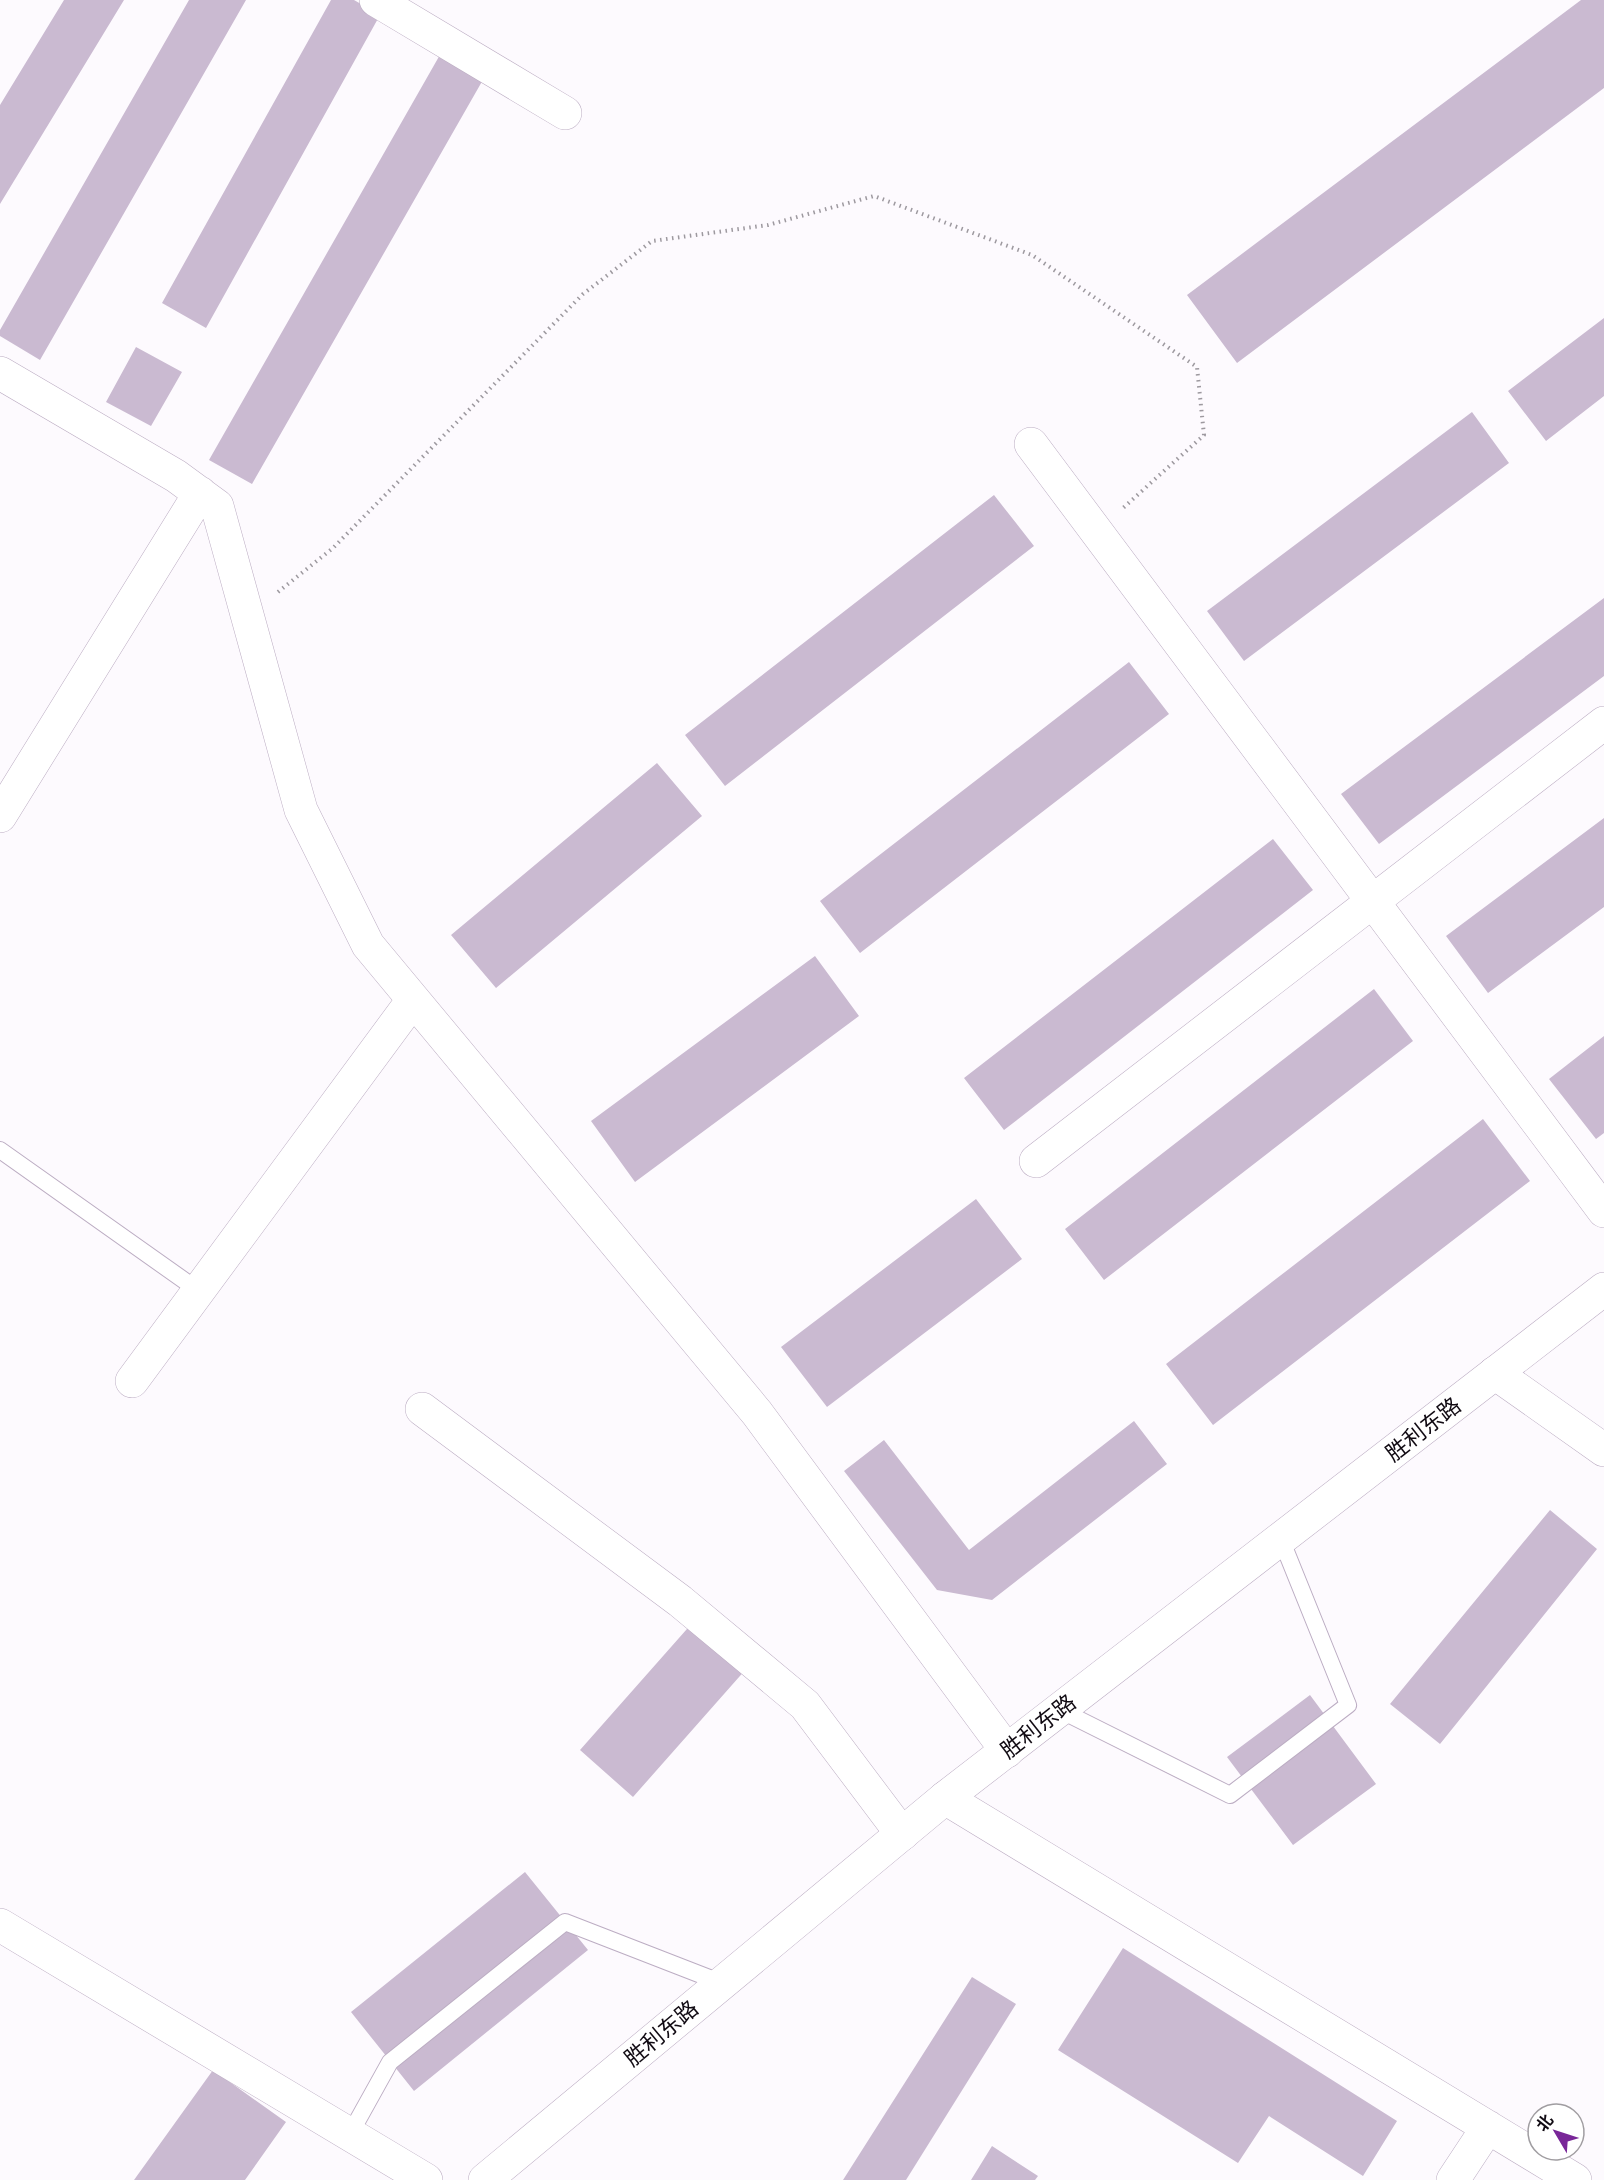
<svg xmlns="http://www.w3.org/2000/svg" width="1604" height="2180" font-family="'Alegreya Sans','Noto Sans SC',sans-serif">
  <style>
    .building { fill: #cabad1 }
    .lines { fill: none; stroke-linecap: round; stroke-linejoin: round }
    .lane-casing { stroke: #bcadc3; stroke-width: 18 }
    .street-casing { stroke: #bcadc3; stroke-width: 34 }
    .secondary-casing { stroke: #bcadc3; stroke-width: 34 }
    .path { stroke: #9d999f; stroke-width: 4; stroke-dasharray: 1.5 4.5; stroke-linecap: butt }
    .lane { stroke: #fff; stroke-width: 16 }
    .street { stroke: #fff; stroke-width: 33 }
    .secondary { stroke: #fff; stroke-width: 33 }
    .labels { text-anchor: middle; stroke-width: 5; stroke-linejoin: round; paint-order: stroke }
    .street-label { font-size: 22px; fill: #110b13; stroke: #fff }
  </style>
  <rect width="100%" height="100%" fill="#fdfafe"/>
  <path class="building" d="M64,0H124L0,204V105Z
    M189,0H246L40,360L0,336V330Z
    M331,0H354L380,15L206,328L162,303Z
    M1581,0H1604V88L1237,363L1187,295Z
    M441,53L484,78L252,484L209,460Z
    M1604,318V396L1546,441L1508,391Z
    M136,347L182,372L151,426L106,402Z
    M1472,412L1509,463L1244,661L1207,611Z
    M994,495L1034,546L725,786L685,735Z
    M1604,598V676L1379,844L1341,794Z
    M1129,662L1169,714L860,953L820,901Z
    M657,763L702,816L496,988L451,935Z
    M1604,818V907L1488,993L1446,936Z
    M1273,839L1313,890L1004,1130L964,1078Z
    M815,956L859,1016L635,1182L591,1121Z
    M1374,989L1413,1041L1104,1280L1065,1229Z
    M1604,1036V1133L1596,1139L1549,1079Z
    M1483,1119L1530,1181L1213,1425L1166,1364Z
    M976,1199L1022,1259L827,1407L781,1347Z
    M1134,1421L1167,1464L992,1600L937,1590L844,1471L884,1440L969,1550Z
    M1550,1510L1597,1549L1440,1744L1390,1704Z
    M694,1621L747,1668L633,1797L580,1750Z
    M1310,1695L1376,1784L1293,1845L1227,1757Z
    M525,1872L588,1950L414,2091L351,2012Z
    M1123,1948L1397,2121L1363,2176L1269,2116L1238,2163L1058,2050Z
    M972,1977L1016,2004L906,2180H843Z
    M213,2070L286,2122L245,2180H134Z
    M992,2146L1038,2176L1035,2180H971Z"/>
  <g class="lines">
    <g class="lane-casing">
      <path id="lane" d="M0,1150L199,1291
        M1060,1710L1230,1795L1348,1705L1281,1539
        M350,2134L390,2062L565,1922L722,1983"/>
    </g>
    <g class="street-casing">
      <path id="street" d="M376,0L565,113
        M0,373L176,476L217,506L301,810L368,945L757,1413L1007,1751
        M1031,444L1604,1211
        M0,816L200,493
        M1036,1161L1604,723
        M1495,1373L1604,1450
        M132,1381L413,1000
        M422,1409L680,1601L805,1705L902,1834
        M945,1798L1575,2180
        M0,1925L426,2180
        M1453,2180L1488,2127"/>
    </g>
    <g class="secondary-casing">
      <path id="secondary" d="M485,2180L945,1798L1604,1289"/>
    </g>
    <path class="path" d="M278,592L333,548L583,294L652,241L768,225L874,196L1032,255L1197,367L1204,435L1123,508"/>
    <use href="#lane" class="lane"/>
    <use href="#street" class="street"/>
    <use href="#secondary" class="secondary"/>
  </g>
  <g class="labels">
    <g class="street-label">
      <text transform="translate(1423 1429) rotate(-38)" y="8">胜利东路</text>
      <text transform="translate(1038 1726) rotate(-38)" y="8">胜利东路</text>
      <text transform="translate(661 2033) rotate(-40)" y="8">胜利东路</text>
    </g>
  </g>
  <g transform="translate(1556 2132) rotate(309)"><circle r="28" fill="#ffffff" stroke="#a09da1" stroke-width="1.5"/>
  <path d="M0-4.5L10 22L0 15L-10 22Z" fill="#792798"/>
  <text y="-9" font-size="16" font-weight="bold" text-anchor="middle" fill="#110b13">北</text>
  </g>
</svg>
